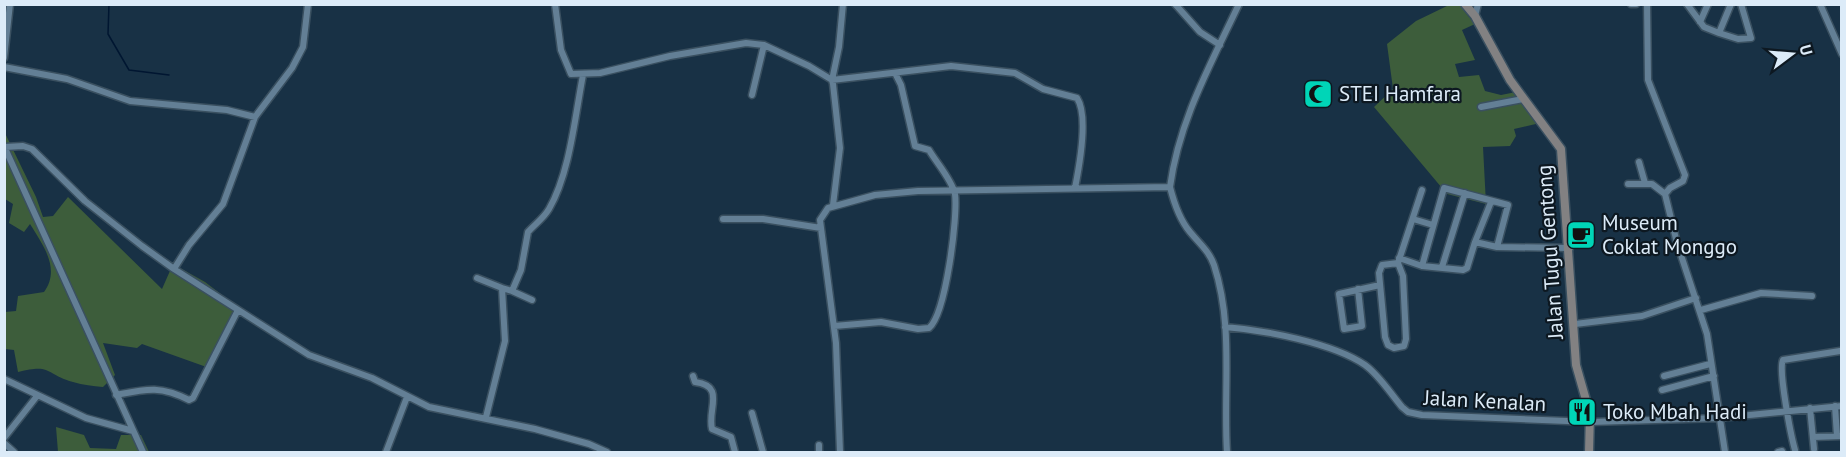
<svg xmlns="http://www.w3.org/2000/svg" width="1846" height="457" font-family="'PT Sans',sans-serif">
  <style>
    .green { fill: #3d5d3b }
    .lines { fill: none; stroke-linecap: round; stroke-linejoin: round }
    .stream { stroke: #001631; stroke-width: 1.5 }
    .minor-casing { stroke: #3a5060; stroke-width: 9 }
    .secondary-casing { stroke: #3a5060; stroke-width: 11 }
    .minor { stroke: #637f95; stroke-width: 6 }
    .secondary { stroke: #828182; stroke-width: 8 }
    .labels { text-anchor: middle; stroke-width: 4.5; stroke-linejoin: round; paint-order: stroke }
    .poi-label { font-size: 21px; fill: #dcebf8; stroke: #0d1821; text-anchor: start }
    .street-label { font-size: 21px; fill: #dcebf8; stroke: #0d1821 }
  </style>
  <rect width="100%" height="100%" fill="#183145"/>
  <path class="green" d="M1449,5H1462L1474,19L1464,11L1475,24L1462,30L1475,60L1455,64L1459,77L1479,75L1485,91L1501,95L1516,92L1540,123L1514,129L1516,136L1510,146L1483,147L1486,204L1447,194L1374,107L1393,89L1387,44L1416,21Z
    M4,131L36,197L43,217L53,216L68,197L162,289L173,264L205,282L238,307L212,369L142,344L137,348L103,343L115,375L103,387C93,386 83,385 73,382C45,374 52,363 18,372L14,350L5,349V312L16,311L18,296L44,292C61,269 43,245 30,224L24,232L9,223L13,204L5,199Z
    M56,427L84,435L90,448L116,449L121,435H141L149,452H58Z"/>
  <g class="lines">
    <path class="stream" d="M109,4L108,34L129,70L169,75"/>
    <g class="minor-casing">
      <path id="minor" d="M555,4L561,50L571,74L600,73L670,56L746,43L764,45L809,66L832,80L833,84L840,148L833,205
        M843,4L839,47L832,80L951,66L1015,73L1043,89L1077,98C1089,116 1079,168 1075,188
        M1175,4L1200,32L1220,45
        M1631,4H1636
        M1647,4L1648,80L1685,175L1683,181L1670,188L1665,194L1677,243L1707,334L1725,452
        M1687,4L1704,27L1719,33L1731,4
        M1820,4L1842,54
        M1475,16L1478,4
        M1700,22L1708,4
        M1719,33L1738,39L1751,38L1741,4
        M4,58L10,4
        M4,67L67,79L130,101L227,110L255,117
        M752,95L764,45
        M1481,107L1523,99
        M4,146L143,452
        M5,147L23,146L32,149L85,201L142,246L174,269L309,355L372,378L429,407L535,429L589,444L607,452
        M1639,162L1645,183
        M1628,184H1652L1665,194
        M1170,187C1174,203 1179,219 1190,232C1200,244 1209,251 1214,265C1234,326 1223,390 1227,452
        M723,219H763L821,228
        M1413,219L1433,225
        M1475,242L1491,202
        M1399,258L1422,266L1463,270L1467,268L1475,242L1497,247L1570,248
        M1398,263L1382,265L1379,273L1385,337L1388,345L1394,348L1404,346L1406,339L1403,276L1398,263L1422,190
        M1422,266L1444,188L1508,205L1497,247
        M1442,267L1465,193
        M174,269L189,245L223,204L255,117L292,68L303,47L308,4
        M477,278L502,288
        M1358,289L1362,326L1344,329L1339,294L1380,285
        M512,291L532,300
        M1701,310L1761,293L1812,296
        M1575,324L1642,316L1696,298
        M834,326L881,322L918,329L929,328C946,314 958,216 955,194C952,180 936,162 929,150L915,146L901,85L895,73
        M1225,327C1264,330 1333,343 1365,365C1379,375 1391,394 1402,407L1408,412L1422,415L1591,422L1719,418L1842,406
        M693,376L695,382C726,386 707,409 712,429L731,437L735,452
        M1664,376L1710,364
        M4,379L86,418L133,431
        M1662,390L1714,376
        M116,395C146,389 160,385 189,400L193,398L238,310
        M1835,406L1837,436
        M1810,408L1814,449
        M752,413L763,452
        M486,417L505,341L502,288L512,291L521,270L528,232C535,224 543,219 549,209C570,173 575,116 583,75
        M1813,437L1842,436
        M4,438L37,396
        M4,443L14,452
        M1795,450C1791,436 1778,370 1783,360L1840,351
        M386,452L407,397
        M819,452V445
        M840,452L836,343L821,228L820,220L828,208L875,195L918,191L1170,187C1179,120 1211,64 1239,4
        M1778,452L1782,451"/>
    </g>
    <g class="secondary-casing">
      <path id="secondary" d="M1465,4L1475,16L1510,80L1561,149L1576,365L1590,414L1589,452"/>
    </g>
    <use href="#minor" class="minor"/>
    <use href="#secondary" class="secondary"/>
  </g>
  <defs>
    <g id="mosque-square" transform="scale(1.5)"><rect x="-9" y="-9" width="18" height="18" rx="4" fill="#00d5b7" stroke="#0d1821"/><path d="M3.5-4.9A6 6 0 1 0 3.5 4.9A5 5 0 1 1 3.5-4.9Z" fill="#111"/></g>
    <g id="cafe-square" transform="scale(1.5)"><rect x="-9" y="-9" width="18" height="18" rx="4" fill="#00d5b7" stroke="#0d1821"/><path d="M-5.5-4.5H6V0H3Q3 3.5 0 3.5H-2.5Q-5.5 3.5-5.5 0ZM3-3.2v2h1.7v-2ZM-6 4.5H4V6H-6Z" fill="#111"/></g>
    <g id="restaurant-square" transform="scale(1.5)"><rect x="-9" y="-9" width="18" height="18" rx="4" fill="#00d5b7" stroke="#0d1821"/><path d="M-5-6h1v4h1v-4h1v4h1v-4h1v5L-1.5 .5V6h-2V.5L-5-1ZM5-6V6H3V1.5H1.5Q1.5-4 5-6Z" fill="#111"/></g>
  </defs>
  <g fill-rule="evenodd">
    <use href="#mosque-square" x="1318" y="94"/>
    <use href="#cafe-square" x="1581" y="235"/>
    <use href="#restaurant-square" x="1582" y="412"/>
  </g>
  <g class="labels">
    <g class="poi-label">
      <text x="1339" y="101">STEI Hamfara</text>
      <text x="1602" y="230">Museum<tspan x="1602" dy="24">Coklat Monggo</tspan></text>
      <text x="1603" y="419">Toko Mbah Hadi</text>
    </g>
    <g class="street-label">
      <text transform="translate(1550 252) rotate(-94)" y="7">Jalan Tugu Gentong</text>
      <text transform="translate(1485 401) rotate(3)" y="7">Jalan Kenalan</text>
    </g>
  </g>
  <rect width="1846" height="457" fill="none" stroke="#dcebf8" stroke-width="12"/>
  <g transform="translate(1792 54) rotate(74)" stroke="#0d1821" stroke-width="4.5" paint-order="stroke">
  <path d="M0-4.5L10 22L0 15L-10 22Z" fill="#dcebf8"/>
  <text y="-9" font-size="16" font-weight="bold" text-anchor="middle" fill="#dcebf8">U</text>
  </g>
</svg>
